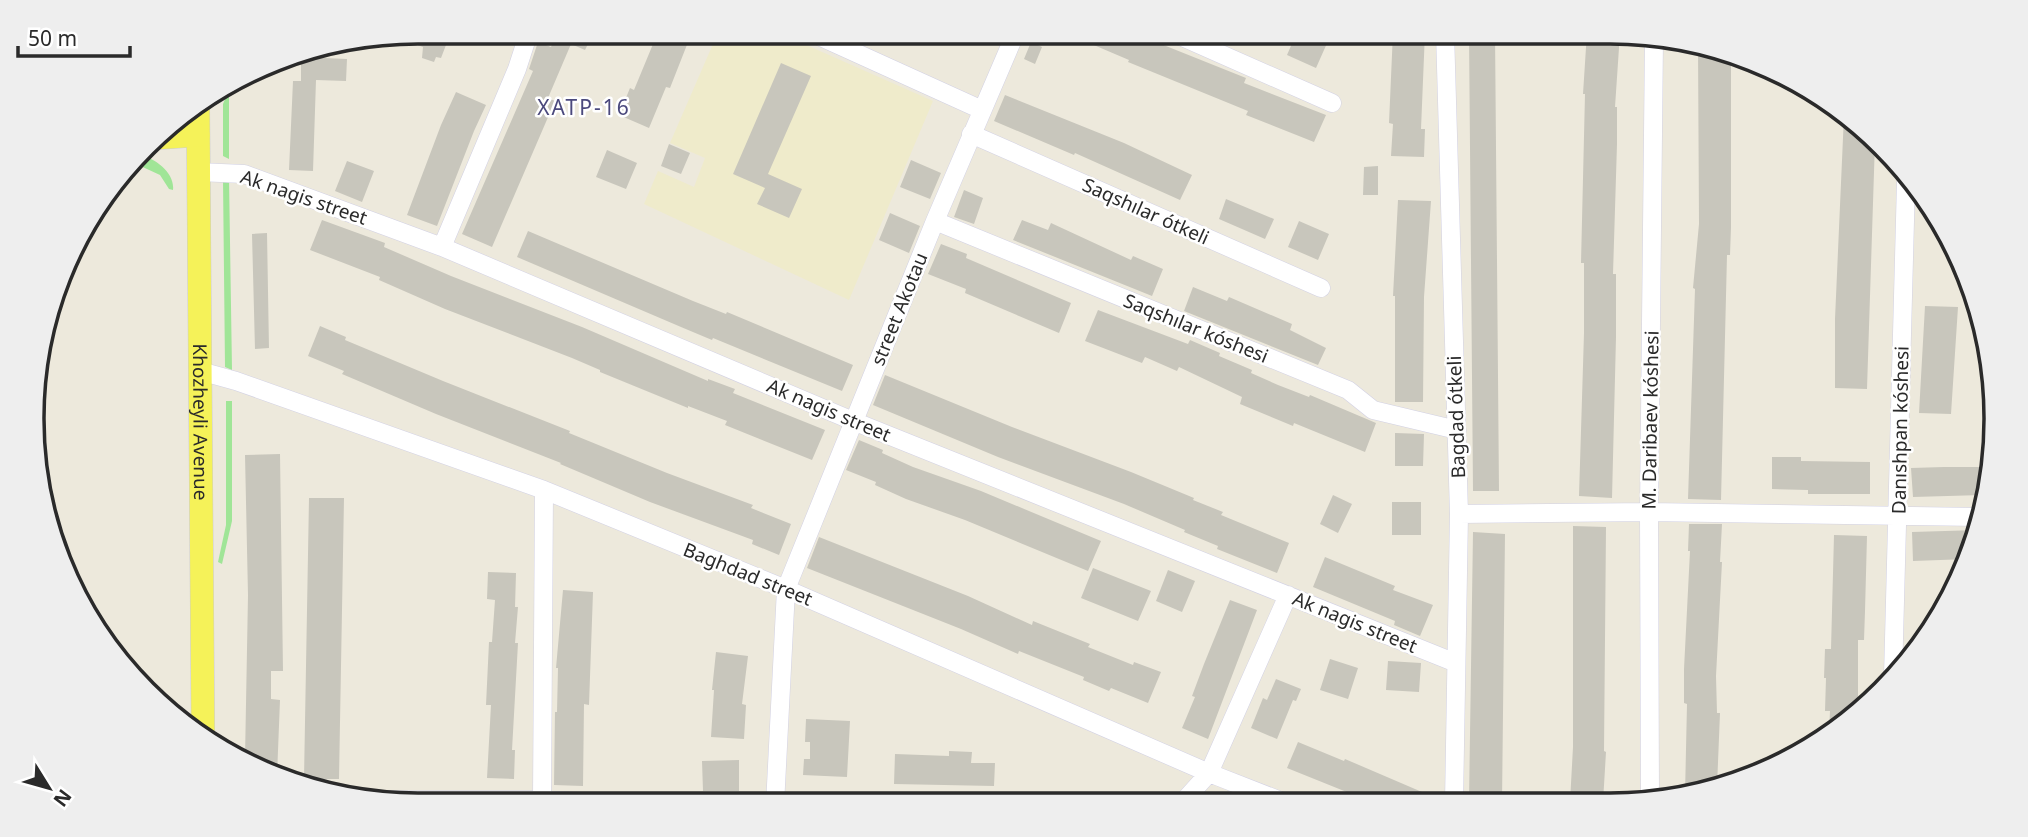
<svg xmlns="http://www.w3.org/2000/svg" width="2028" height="837" font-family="'Noto Sans',sans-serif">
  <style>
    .education { fill: #efebcb }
    .green { fill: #a0e597 }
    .building { fill: #c8c6bc }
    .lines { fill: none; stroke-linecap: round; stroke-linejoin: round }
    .minor-casing { stroke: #d2d1e4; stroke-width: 19 }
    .major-casing { stroke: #ccc; stroke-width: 24 }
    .minor { stroke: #fff; stroke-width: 18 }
    .major { stroke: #f5f259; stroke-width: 23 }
    .labels { text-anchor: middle; stroke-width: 5; stroke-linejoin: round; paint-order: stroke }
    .street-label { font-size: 19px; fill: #2a2a2a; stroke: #fff }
    .neighbourhood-label { font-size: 21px; letter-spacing: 2px; fill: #4b497d; stroke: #fff }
    .rim { fill: none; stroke: #2a2a2a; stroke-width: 3.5 }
  </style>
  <rect width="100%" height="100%" fill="#ede9dc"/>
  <path class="education" d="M725,32H777L933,101L849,300L644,204L658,171L694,187L705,158L670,143L716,37Z"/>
  <path class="green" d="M229,90V159L223,156V104Z
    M141,155C156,159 175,173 173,190L169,189L160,175L134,163Z
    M229,178L232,370L225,367L223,179Z
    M226,401H232V521L222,564L218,562L226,525Z"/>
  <path class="building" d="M418,32H451L441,58L436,57L434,62L422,58L423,47L393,36Z
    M541,32H594L585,50L571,44L548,98L555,101L492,247L462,234L533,71L529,69L538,42L551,47L555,38Z
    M658,32H692L670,88L666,87L649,128L619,115L630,88L634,90Z
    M1086,32H1131L1246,78L1244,83L1326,115L1314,142L1246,115L1248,111L1128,62L1129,60L1082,40Z
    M1297,32H1305L1328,41L1316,68L1287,55Z
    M1393,32H1425L1421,129H1425L1424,157L1391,156L1393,124L1389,123Z
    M1469,32H1495L1499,491H1473Z
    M1587,32L1620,33L1615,107H1617V144L1613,274H1616V337L1612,498L1579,496L1584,333V263H1581L1585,94H1583Z
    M1031,42L1042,47L1035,64L1024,59Z
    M1698,46L1731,51V227L1730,255H1727L1721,500L1688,499L1695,289L1693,288L1699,224Z
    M301,57L347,59L346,81L316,80L313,171L289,170L293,81H301Z
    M781,63L811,76L768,174L802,189L789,218L757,204L765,188L733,174Z
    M456,92L486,105L474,131L437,226L407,215L441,125Z
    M1005,95L1124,143L1192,175L1180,200L1075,153L1074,155L994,121Z
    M1844,115L1864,127L1875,141L1867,389L1835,388V319Z
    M669,144L690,153L681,174L661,166Z
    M607,150L637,163L626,189L596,177Z
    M911,160L941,173L930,199L900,187Z
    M347,161L374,171L362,202L335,191Z
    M1378,166V195H1363L1364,167Z
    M964,190L983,198L974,224L954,217Z
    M1226,199L1274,219L1265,239L1219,219Z
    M1398,200L1431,201L1424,297L1423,402H1395V296H1393Z
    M890,213L920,226L909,253L879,240Z
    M322,220L385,243L384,247L451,276L582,327L708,381V379L735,389L733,393L825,430L812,460L725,425L727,421L688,406V408L600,372V370L572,358L445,309L379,280L380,277L310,250Z
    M1022,220L1048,230L1051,223L1131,260L1133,256L1163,269L1152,296L1013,240Z
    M1299,221L1329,234L1318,260L1288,247Z
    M528,231L693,301L726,314L727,312L853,365L842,391L713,338L712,340L681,327L517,257Z
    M267,233L269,348L255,349L252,234Z
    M941,244L967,254L966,258L1071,303L1059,333L965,293L966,289L928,274Z
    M1193,287L1227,301L1229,297L1292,324L1290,330L1326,348L1318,365L1184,311Z
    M1925,306L1958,307L1951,414L1919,413Z
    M1098,310L1188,344L1190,340L1220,353L1219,356L1252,370L1251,373L1278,385L1309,397L1310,395L1376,423L1365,452L1294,423L1293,426L1240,404L1242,397L1179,367L1177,371L1145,357L1142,363L1085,341Z
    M320,326L346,337L345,340L443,381L570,431L569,433L667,473L753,505L751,508L791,524L779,555L752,544L753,540L650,502L560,464L561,463L436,414L342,374L344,371L308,356Z
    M885,375L1012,427L1131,472L1194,498L1193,500L1223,512L1221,515L1289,543L1277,573L1217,549L1218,546L1184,532L1185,530L1124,504L998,457L873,405Z
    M1395,433L1424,434L1423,466H1395Z
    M859,440L883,450L882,453L913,467L981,491L1101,541L1088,571L965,520L906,499L875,485L876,482L846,470Z
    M280,454L283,671H271V699L280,700L277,776L245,758L248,595L245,455Z
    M1772,457H1801V461L1870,462V494H1808V490L1772,489Z
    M1944,467H1986L1982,495L1913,497L1911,468Z
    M1333,495L1352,504L1338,533L1320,524Z
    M309,498H344L339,779H304Z
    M1392,502H1421V535H1392Z
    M1689,524H1722L1720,562H1722L1716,676L1717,713H1720L1717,787L1685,795L1687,704L1684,703V669L1690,551H1688Z
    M1573,526L1606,527L1604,751L1606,752L1603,802H1570L1573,747Z
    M1978,530L1976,543L1968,559L1913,561L1912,532Z
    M1473,532L1505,534L1502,803H1469Z
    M1834,535L1867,536L1865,611L1864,640H1858V714L1829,732L1830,711H1825L1826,678H1824L1825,649H1831Z
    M819,537L968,596L1032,625L1033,621L1090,644L1088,647L1133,665L1134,662L1161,672L1148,703L1111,688L1109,691L1083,680L1084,677L1019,651L1018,654L961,629L807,568Z
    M1325,557L1395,586L1393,590L1433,605L1420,636L1394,625L1395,621L1313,587Z
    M1093,568L1151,591L1138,621L1081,598Z
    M1168,570L1195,581L1182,612L1156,601Z
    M488,572L516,573L515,607H518L515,643H518L512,750H515L514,779L487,778L491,705H486L489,642H492L495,600L487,599Z
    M563,590L593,592L589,705L584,704L583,786L554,785L555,712H557L558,668H556Z
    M1230,600L1257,610L1208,739L1182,728L1195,697L1192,696L1204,664Z
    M716,652L748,656L742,704L746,705L744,739L711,737L714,690H712Z
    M1330,659L1358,668L1348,699L1320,690Z
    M1388,661L1421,663L1419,692L1386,690Z
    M1276,679L1301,689L1296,701L1293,700L1277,739L1251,728L1263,698L1267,700Z
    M806,719L850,721L847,777L803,775L804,759H810V742H805Z
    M1298,742L1344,761L1345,759L1422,792L1417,803H1374L1287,768Z
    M949,751L972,752L971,763H995L994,786L894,784L895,754L949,756Z
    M739,760V791H703L702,761Z"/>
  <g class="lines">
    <g class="minor-casing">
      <path id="minor" d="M810,32L982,110
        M1171,32L1332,103
        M1445,32L1459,514L1454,803
        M971,134L1321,288
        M198,172L244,174L442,247L853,421L1456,663
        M935,221L1348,390L1373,410L1457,430
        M442,247L517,69L529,32
        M200,371L236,381L544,490L786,589L1209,773L1286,803
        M1459,514L1649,512L1979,517
        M1893,677L1906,182
        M383,800H542L659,805
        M542,800L544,490
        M1650,802L1649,512L1654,39
        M1182,803L1209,773L1288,595
        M1120,804L1182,802
        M775,805L786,589L935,221L1016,32"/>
    </g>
    <g class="major-casing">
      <g id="major">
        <path id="s1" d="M198,107L203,736"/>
        <path d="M155,138L198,135"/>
      </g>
    </g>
    <use href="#minor" class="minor"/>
    <use href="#major" class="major"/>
  </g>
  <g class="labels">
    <g class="street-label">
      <text transform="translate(304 197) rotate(19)" y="7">Ak nagis street</text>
      <text transform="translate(1146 211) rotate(24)" y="7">Saqshılar ótkeli</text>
      <text transform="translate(899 309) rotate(-68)" y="7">street Akotau</text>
      <text transform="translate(1196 328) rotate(22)" y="7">Saqshılar kóshesi</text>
      <text transform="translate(829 410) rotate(23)" y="7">Ak nagis street</text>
      <text transform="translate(1456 417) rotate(-92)" y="7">Bagdad ótkeli</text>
      <text transform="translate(1650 420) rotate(-89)" y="7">M. Daribaev kóshesi</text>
      <text dy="7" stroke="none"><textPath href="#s1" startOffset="315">Khozheyli Avenue</textPath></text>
      <text transform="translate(1900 430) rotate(-89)" y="7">Danıshpan kóshesi</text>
      <text transform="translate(748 574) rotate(22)" y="7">Baghdad street</text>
      <text transform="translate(1355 622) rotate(22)" y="7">Ak nagis street</text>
    </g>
    <g class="neighbourhood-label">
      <text x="584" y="115">XATP-16</text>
    </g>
  </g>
  <path d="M0 0H2028V837H0ZM418 44H1610A374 374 0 0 1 1984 418V419A374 374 0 0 1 1610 793H418A374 374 0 0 1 44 419V418A374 374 0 0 1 418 44Z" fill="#eee" fill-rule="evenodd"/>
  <path class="rim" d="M418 44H1610A374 374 0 0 1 1984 418V419A374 374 0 0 1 1610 793H418A374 374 0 0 1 44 419V418A374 374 0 0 1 418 44Z"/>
  <g transform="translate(49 788) rotate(127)" stroke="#ffffff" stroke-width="5" paint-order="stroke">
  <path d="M0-5L12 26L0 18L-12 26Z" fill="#2a2a2a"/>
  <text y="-10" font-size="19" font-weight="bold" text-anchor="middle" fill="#2a2a2a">N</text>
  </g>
  <path d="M18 46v10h112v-10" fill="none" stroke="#2a2a2a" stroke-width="3.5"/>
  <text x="28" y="46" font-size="21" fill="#2a2a2a" stroke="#ffffff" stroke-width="5" paint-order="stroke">50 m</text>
</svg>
